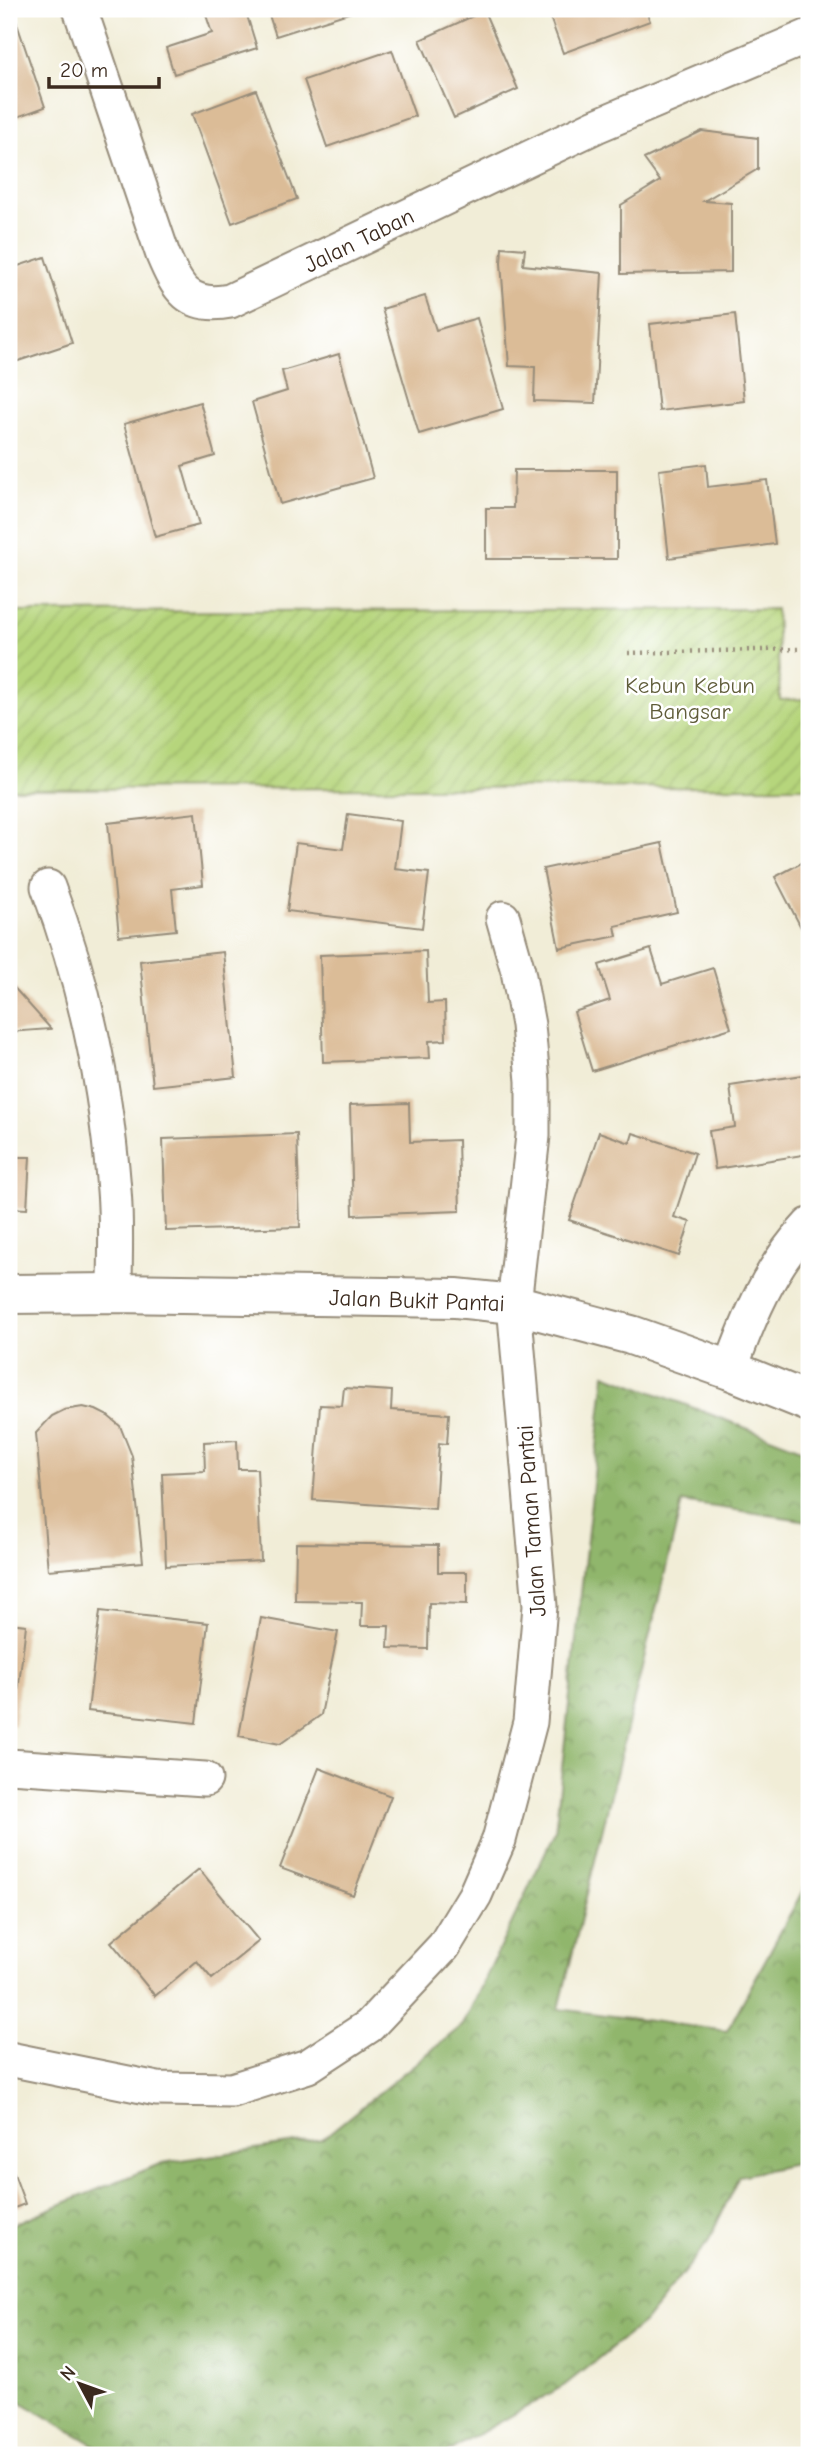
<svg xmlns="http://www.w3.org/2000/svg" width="818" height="2464" font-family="'Comic Neue',sans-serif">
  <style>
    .forest { fill: url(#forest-crowns); stroke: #667045; stroke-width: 2 }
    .garden { fill: url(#garden-furrows); stroke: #78804d; stroke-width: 2 }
    .building { fill: #dbbc97 }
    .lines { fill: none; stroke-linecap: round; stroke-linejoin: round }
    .street-casing { stroke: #968c7a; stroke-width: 37 }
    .secondary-casing { stroke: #968c7a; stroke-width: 42 }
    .path { stroke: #968c7a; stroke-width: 4.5; stroke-dasharray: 2 5; stroke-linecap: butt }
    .street { stroke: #fff; stroke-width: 33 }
    .secondary { stroke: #fff; stroke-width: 38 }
    .labels { text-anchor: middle; stroke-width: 5; stroke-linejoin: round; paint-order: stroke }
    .street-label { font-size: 23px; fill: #3b2a1e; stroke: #fff }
    .park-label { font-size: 23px; fill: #605d3a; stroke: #fff }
  </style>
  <defs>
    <pattern id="forest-crowns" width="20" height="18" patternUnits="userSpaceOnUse" patternTransform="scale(1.75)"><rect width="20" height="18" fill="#90b66c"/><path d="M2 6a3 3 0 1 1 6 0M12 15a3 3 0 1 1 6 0" fill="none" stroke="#779458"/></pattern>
    <pattern id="garden-furrows" width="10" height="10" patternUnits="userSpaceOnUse" patternTransform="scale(1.75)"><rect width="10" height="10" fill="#b6d57c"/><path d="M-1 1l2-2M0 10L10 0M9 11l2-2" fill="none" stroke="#9db76b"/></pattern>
  </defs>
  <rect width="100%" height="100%" fill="#fff"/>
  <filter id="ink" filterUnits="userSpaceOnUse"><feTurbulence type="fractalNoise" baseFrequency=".0143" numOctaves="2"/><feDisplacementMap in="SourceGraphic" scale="14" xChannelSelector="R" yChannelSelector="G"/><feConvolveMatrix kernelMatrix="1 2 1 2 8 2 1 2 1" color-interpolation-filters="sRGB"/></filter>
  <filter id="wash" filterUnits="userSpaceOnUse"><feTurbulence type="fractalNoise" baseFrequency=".00686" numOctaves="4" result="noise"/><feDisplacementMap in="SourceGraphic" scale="28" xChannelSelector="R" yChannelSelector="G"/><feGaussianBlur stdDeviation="1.57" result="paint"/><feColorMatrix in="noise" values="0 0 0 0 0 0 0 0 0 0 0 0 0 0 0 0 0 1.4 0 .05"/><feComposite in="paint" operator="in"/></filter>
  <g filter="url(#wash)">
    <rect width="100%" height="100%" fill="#f1edd7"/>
    <path class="forest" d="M605,1374L809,1452V1521L682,1502L559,2009L727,2031L809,1879V2161L739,2176L708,2242L646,2320L565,2385L442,2455H112L9,2395V2226L162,2163L322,2139L463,2025L555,1832Z"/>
    <path class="garden" d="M776,609L780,700L809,699V787L9,789V612Z"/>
    <g id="blocks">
      <path class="building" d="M9,9H12L45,107L9,120Z
        M204,9H245L257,48L174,74L166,48L212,33Z
        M267,9H361L276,36Z
        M547,9H645L650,21L563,53Z
        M484,11L518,89L454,118L420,40Z
        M392,50L415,116L327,147L304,80Z
        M256,90L297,199L232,223L192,114Z
        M702,131L758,138V169L704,201L731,203V272L621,274V205L660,181L644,159Z
        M502,247L525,249L523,265L602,273L595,403L534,401L535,367L509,366L501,263Z
        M45,257L72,343L9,364V269Z
        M425,296L436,330L477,318L503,409L419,434L382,309Z
        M735,314L744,401L659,411L650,324Z
        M339,354L373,478L280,504L252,402L287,391L282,371Z
        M200,402L215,456L182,466L199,525L155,537L124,424Z
        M706,464L708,487L767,480L775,544L669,558L659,470Z
        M514,470H617V559H486V508H513Z
        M196,813L203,885L172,889L176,930L119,936L108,823Z
        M348,814L401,821L395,869L429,873L422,928L287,911L296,843L343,849Z
        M662,843L677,912L615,926L617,936L559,948L543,869Z
        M809,859V943L775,877Z
        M651,949L662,984L713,968L731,1028L592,1071L574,1012L610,1000L599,965Z
        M426,951L428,1003L445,1002L446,1040L429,1041L430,1058L323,1062L320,955Z
        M223,952L236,1077L153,1086L140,961Z
        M9,982L51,1029L9,1032Z
        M809,1074V1154L715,1169L709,1131L735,1127L730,1086Z
        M409,1103L410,1142L458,1140L460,1211L353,1215L350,1105Z
        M599,1132L630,1143L633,1133L695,1153L674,1217L690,1222L679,1256L569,1220Z
        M297,1134L300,1227L166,1231L163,1139Z
        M9,1157H30L27,1209L9,1208Z
        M344,1388L392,1391L391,1410L449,1414L447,1444L439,1443L435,1509L313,1500L320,1405L342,1406Z
        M83,1407L96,1410L108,1416L120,1426L132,1456L143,1562L48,1570L36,1433L52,1416L64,1410Z
        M237,1440L238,1469H257L261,1561L166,1566L162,1473L205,1471L204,1442Z
        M296,1543L438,1545V1572H467V1604L429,1603L428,1649L388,1648L389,1626H361L362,1602L295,1601Z
        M100,1611L208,1623L196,1723L88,1711Z
        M261,1618L338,1632L321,1715L280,1744L239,1736Z
        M9,1623L26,1625L14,1726L9,1725Z
        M319,1768L391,1796L353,1895L280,1868Z
        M199,1869L259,1941L212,1979L197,1961L155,1996L111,1942Z
        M9,2160L25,2204L9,2210Z"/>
    </g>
  </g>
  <g filter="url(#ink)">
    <use href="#blocks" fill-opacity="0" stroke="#968c7a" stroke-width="2"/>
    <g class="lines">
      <g class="street-casing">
        <path id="street" d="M80,9L163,255C177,288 188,309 230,301L596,126L809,36
          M48,887C85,984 106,1087 114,1190C117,1224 115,1259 115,1293
          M730,1370C749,1318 770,1266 809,1225
          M9,1766L205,1779
          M9,2059L157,2089L232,2090L308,2066L369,2026L444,1946L475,1895L499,1840L530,1722L540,1606L514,1304L533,1136V1081L528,1025L518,971L503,918"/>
      </g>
      <g class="secondary-casing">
        <path id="secondary" d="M9,1294L115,1293L456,1298L514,1304L631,1335L730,1370L809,1402"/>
      </g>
      <path class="path" d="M628,653L801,649"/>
      <use href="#street" class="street"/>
      <use href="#secondary" class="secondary"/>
    </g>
  </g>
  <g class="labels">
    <g class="street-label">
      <text transform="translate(359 240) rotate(-26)" y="8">Jalan Taban</text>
      <text transform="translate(417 1300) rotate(2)" y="8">Jalan Bukit Pantai</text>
      <text transform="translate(531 1521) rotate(-94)" y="8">Jalan Taman Pantai</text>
    </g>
    <g class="park-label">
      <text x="690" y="693">Kebun Kebun<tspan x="690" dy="26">Bangsar</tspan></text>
    </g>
  </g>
  <rect width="818" height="2464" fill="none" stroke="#fff" stroke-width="35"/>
  <g transform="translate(80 2384) rotate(311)" stroke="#ffffff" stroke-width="5" paint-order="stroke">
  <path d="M0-5L12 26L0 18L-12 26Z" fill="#3b2a1e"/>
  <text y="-10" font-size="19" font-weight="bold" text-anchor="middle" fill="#3b2a1e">N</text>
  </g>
  <path d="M49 77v10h110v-10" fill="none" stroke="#3b2a1e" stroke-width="3.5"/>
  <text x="60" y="77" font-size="21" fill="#3b2a1e" stroke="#ffffff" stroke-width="5" paint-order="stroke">20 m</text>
</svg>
